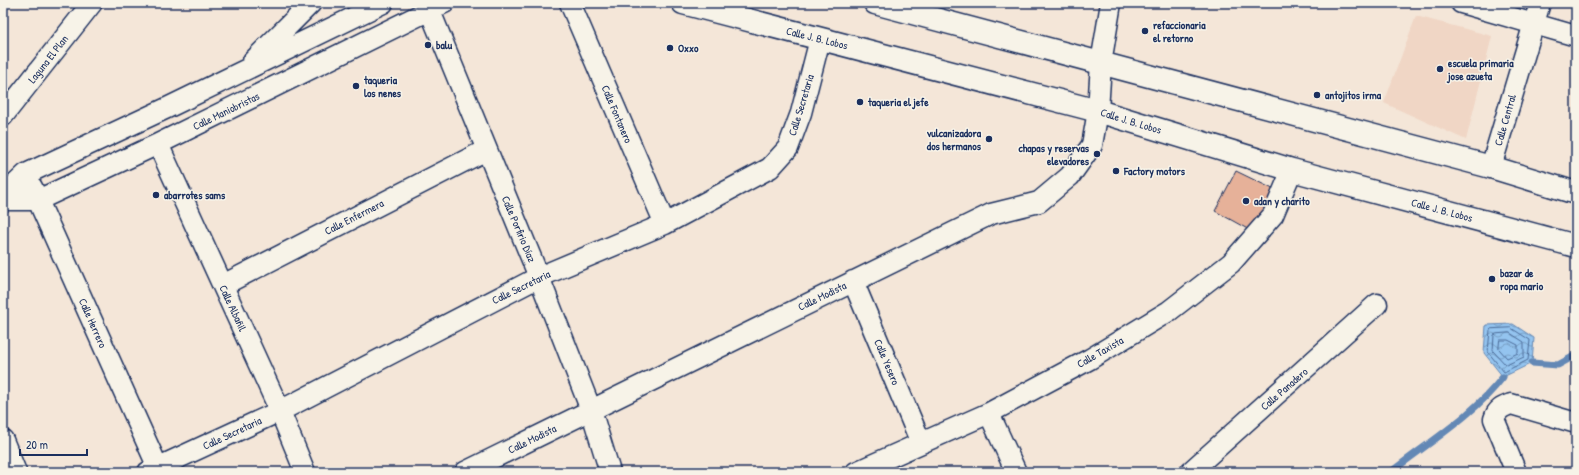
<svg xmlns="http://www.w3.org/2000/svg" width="1579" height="475" font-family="'Patrick Hand',sans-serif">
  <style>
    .built { fill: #f0d6c5 }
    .water { fill: url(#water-waves); stroke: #6488b5 }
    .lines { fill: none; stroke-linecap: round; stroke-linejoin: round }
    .shore { stroke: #4b6b98; stroke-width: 1 }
    .stream { stroke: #6488b5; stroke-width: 7 }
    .building { fill: #e6b199; stroke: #1b2f5e }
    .minor-casing { stroke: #1b2f5e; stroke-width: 23 }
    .secondary-casing { stroke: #1b2f5e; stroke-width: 25 }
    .minor { stroke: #f7f3e8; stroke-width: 20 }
    .secondary { stroke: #f7f3e8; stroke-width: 22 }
    .poi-dot { fill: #1b2f5e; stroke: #f7f3e8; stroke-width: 1.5 }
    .labels { text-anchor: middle; stroke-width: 3; stroke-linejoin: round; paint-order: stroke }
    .poi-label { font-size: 11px; font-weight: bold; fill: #1b2f5e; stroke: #f7f3e8; text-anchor: start }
    .street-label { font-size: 11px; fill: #1b2f5e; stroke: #f7f3e8 }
  </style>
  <defs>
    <pattern id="water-waves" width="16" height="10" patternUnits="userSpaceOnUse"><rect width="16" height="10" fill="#94c4ef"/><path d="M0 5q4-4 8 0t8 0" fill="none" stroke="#78a0c5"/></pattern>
  </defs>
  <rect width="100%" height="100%" fill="#f4e6d8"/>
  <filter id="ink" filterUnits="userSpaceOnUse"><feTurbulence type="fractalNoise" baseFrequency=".025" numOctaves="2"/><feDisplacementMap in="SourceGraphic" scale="8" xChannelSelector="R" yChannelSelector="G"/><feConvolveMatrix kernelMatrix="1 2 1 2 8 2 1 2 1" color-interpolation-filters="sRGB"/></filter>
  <g filter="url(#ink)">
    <path class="built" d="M1416,16L1492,36L1466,140L1384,103Z"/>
    <path class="water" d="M1513,324L1534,338L1532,363L1503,377L1484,353L1486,325Z"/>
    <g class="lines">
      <path class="shore" d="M1511,328L1530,340L1528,360L1504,372L1488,352L1490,330L1491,329Z
        M1510,333L1524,342V357L1506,365L1493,351L1494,335L1496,334Z
        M1500,340H1508L1518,345V353L1507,358L1499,349Z"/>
      <path class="stream" d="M1532,363L1558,365L1576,355
        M1391,472C1429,442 1473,416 1503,377"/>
    </g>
    <path class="building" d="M1236,171L1277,191L1253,232L1215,211Z"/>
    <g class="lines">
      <g class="minor-casing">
        <path id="minor" d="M570,3L665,224
          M1461,3L1576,36
          M430,11L539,277L591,410L610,472
          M253,61L311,3
          M3,116L92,3
          M158,144L280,411L305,472
          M1491,167L1540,3
          M32,187L160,472
          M3,196L26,174L167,108L383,3
          M3,200H38L158,144L444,3
          M853,281L921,443
          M223,285L486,150
          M989,413L1016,472
          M3,440L16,472
          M148,472L280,411L539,277L665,224L770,168L788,148L801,113L820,39
          M465,472L991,214L1039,202L1070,176L1092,145L1098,111L1101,63L1111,3
          M856,472L989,413L1090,359L1169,311L1231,263L1273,215L1292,170
          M1190,472L1377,304
          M1516,472L1494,419C1497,409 1503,407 1511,404L1576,423"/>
      </g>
      <g class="secondary-casing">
        <path id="secondary" d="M683,3L1098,111L1292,170L1576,246
          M875,3L1491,167L1576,193"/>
      </g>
      <use href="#minor" class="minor"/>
      <use href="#secondary" class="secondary"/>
    </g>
  </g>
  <g class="poi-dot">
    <circle cx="1145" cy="31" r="4"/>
    <circle cx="428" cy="45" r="4"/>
    <circle cx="670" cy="48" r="4"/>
    <circle cx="1440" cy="69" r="4"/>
    <circle cx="356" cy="86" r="4"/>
    <circle cx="1317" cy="95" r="4"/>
    <circle cx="860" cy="102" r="4"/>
    <circle cx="989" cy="139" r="4"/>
    <circle cx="1097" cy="154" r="4"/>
    <circle cx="1116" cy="171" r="4"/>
    <circle cx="156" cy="195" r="4"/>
    <circle cx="1246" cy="201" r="4"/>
    <circle cx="1492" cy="279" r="4"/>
  </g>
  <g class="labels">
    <g class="poi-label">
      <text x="1153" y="29">refaccionaria<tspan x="1153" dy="13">el retorno</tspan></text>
      <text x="436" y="49">balu</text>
      <text x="678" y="52">Oxxo</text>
      <text x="1448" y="67">escuela primaria<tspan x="1448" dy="13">jose azueta</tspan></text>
      <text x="364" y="84">taqueria<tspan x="364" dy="13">los nenes</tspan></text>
      <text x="1325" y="99">antojitos irma</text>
      <text x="868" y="106">taqueria el jefe</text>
      <text x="981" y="137" text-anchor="end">vulcanizadora<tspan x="981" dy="13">dos hermanos</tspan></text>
      <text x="1089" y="152" text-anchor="end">chapas y reservas<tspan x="1089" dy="13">elevadores</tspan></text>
      <text x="1124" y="175">Factory motors</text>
      <text x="164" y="199">abarrotes sams</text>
      <text x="1254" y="205">adan y charito</text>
      <text x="1500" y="277">bazar de<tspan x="1500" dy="13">ropa mario</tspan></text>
    </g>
    <g class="street-label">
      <text transform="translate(817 38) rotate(14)" y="4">Calle J. B. Lobos</text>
      <text transform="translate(48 59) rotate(-52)" y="4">Laguna El Plan</text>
      <text transform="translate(801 105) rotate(-73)" y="4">Calle Secretaria</text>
      <text transform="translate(226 111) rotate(-26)" y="4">Calle Maniobristas</text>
      <text transform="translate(617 114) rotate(67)" y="4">Calle Fontanero</text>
      <text transform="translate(1505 120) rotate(-74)" y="4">Calle Central</text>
      <text transform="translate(1131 121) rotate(17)" y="4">Calle J. B. Lobos</text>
      <text transform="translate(1442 210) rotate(15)" y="4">Calle J. B. Lobos</text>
      <text transform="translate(354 217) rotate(-27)" y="4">Calle Enfermera</text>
      <text transform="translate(519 229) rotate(67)" y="4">Calle Porfirio Díaz</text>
      <text transform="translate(521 287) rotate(-26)" y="4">Calle Secretaria</text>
      <text transform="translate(822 296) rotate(-26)" y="4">Calle Modista</text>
      <text transform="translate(233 308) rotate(65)" y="4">Calle Albañil</text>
      <text transform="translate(93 323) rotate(66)" y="4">Calle Herrero</text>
      <text transform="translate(1100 352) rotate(-30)" y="4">Calle Taxista</text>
      <text transform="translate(887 362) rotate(67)" y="4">Calle Yesero</text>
      <text transform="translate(1284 389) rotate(-41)" y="4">Calle Panadero</text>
      <text transform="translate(232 433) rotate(-25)" y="4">Calle Secretaria</text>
      <text transform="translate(532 439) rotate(-26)" y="4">Calle Modista</text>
    </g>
  </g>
  <rect width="1579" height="475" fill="none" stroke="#f7f3e8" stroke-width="16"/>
  <rect x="8" y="8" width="1563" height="459" fill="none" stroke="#1b2f5e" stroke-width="1.5" filter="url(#ink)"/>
  <path d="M20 449v6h67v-6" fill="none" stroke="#1b2f5e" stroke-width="2"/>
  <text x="26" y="449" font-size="12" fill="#1b2f5e" stroke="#f7f3e8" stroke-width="3" paint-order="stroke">20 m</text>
</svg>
